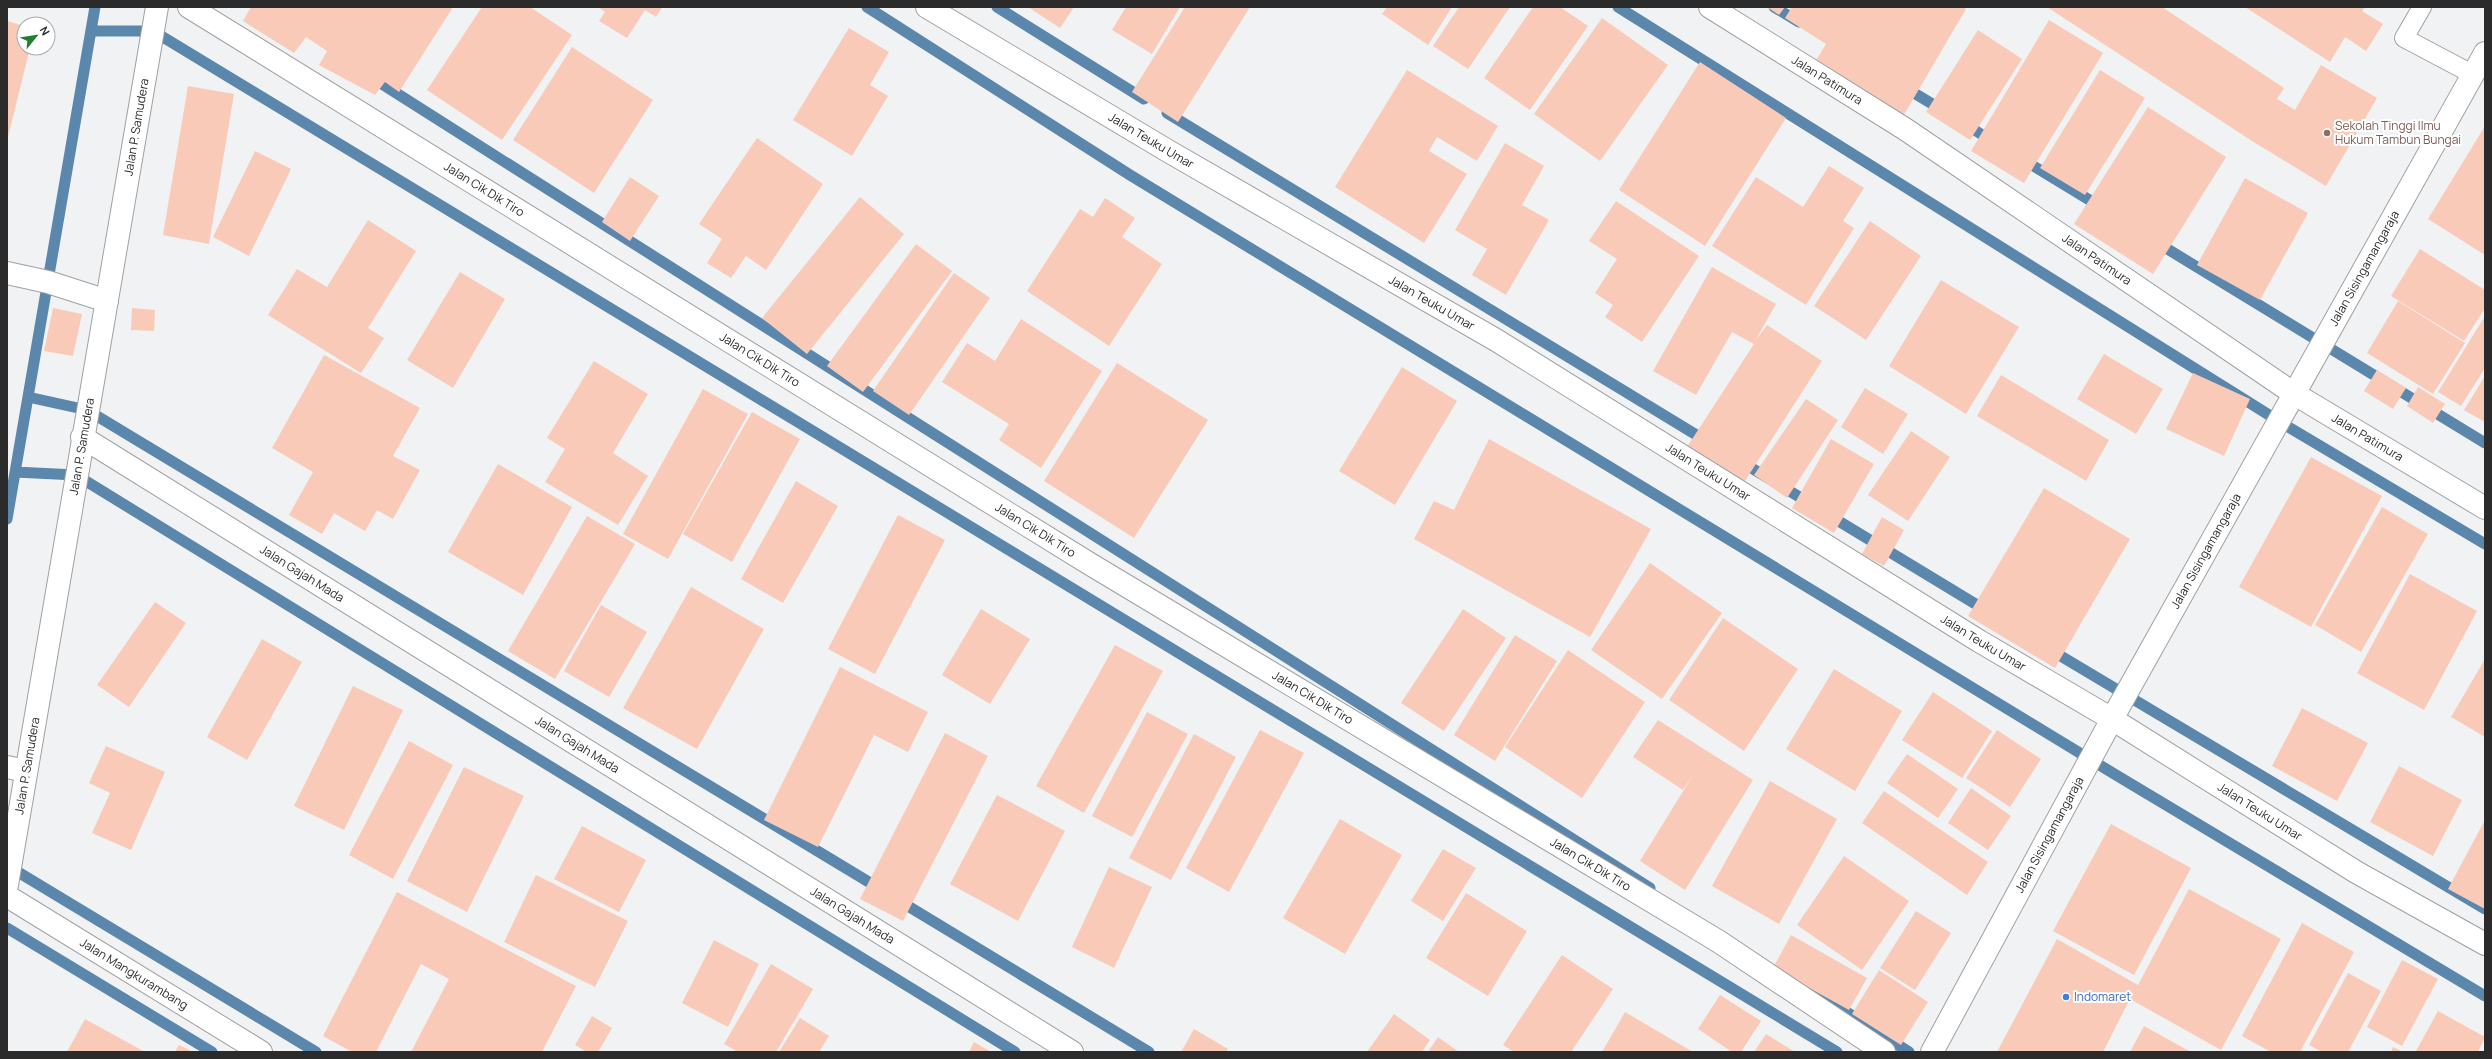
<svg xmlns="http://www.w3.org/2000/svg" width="2492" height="1059" font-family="Manrope,sans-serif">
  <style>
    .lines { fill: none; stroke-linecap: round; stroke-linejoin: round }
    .stream { stroke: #5c87ac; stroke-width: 11 }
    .building { fill: #facab8 }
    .service-casing { stroke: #9fa0a2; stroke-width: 20 }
    .minor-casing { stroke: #9fa0a2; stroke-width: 24 }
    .service { stroke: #fff; stroke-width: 18 }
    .minor { stroke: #fff; stroke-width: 22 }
    .education-dot { fill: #8d6e63; stroke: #fff; stroke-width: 1.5 }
    .shop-dot { fill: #3f7fe0; stroke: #fff; stroke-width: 1.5 }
    .labels { text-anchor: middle; stroke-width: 4; stroke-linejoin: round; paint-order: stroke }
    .street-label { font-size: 12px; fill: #2b2b2c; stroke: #fff }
    .education-label { font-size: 12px; fill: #785e54; stroke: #fff; text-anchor: start }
    .shop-label { font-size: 12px; fill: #366cbe; stroke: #fff; text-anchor: start }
  </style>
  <rect width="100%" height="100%" fill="#f0f2f4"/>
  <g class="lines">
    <path class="stream" d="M867,7L1130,175L2116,775L2485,996
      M997,7L1144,99
      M1618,7L2285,425L2485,544
      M1774,7L1799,22
      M91,31H153L1837,1052
      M371,77L1650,888
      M1904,87L1944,111
      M1167,113L1708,442
      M1964,123L1993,142
      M2022,159L2101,207
      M2156,242L2485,443
      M28,397L87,410L882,890
      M1740,461L1811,504
      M15,472L76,475L1015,1052
      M1827,514L1987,611
      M7,519L95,7
      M2049,649L2485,909
      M8,866L316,1052
      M898,900L1149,1052
      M7,928L212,1052
      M1792,977L1909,1052"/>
  </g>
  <path class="building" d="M251,7H453L399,92L385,82L375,95L319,65L327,51L306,37L294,53L243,21Z
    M482,7H530L572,35L502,140L427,90Z
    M598,7H662L656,17L645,10L627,38L599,21L605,12Z
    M1028,7H1074L1060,28Z
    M1126,7H1180L1152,54L1112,30Z
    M1185,7H1250L1178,122L1132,92Z
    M1387,7H1452L1428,45L1382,14Z
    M1459,7H1510L1468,69L1433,46Z
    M1533,7H1560L1588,26L1530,110L1484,78Z
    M1767,7H1785L1779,15Z
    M1792,7H1962L1966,9L1895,130L1807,75L1826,44L1785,18Z
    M2047,7H2162L2284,88L2277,99L2295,110L2321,65L2377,98L2326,186L2252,141Z
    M2245,7H2365L2362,11L2383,24L2366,51L2345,37L2330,62Z
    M1602,18L1668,65L1600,161L1534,114Z
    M2049,20L2103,53L2024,183L1971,151Z
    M7,21L24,26V48H30L8,137Z
    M849,28L889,52L870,85L888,96L852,156L793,120Z
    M1978,30L2022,59L1970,140L1926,112Z
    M572,47L653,100L594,193L513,140Z
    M1700,62L1786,118L1705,246L1619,190Z
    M1407,70L1498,126L1477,161L1437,137L1429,151L1467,174L1424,243L1335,187Z
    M2100,70L2145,98L2085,195L2040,168Z
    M188,86L234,94L209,244L163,235Z
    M2148,107L2226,157L2153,274L2074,224Z
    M2485,126V255L2428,219Z
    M757,138L823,184L766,270L746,256L731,278L707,263L722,239L699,224Z
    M1505,143L1544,166L1522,205L1549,220L1506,295L1472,275L1487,249L1455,230Z
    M255,151L291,169L249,256L213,237Z
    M1829,166L1864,188L1843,221L1854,228L1806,305L1712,246L1756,177L1803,207Z
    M630,177L659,196L630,241L602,222Z
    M2245,178L2308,213L2260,300L2197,265Z
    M860,197L904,234L807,354L762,318Z
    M1105,198L1135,218L1122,237L1162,264L1109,346L1027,291L1080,209L1093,217Z
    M1616,201L1699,256L1642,342L1605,317L1613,305L1595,293L1617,259L1589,241Z
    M368,220L416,251L368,328L384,338L361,373L268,315L297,269L327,287Z
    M1870,221L1921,256L1866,340L1814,306Z
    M916,244L952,271L863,392L827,366Z
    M2420,249L2485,290V308L2464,341L2391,296Z
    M1712,267L1776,304L1755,341L1767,325L1822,361L1743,484L1687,447L1754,344L1732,332L1696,395L1653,371Z
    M460,272L505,299L453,388L407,360Z
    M954,273L990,298L909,415L873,391Z
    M1941,280L2019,327L1966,414L1889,366Z
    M2398,301L2465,343L2433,394L2367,353Z
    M53,308L82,314L73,356L44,351Z
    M132,308L155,310L154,331L131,330Z
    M2485,316V368L2461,406L2438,392Z
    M1021,319L1102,371L1041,468L999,440L1009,424L942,382L967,343L995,361Z
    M2104,354L2163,389L2136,434L2077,399Z
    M324,355L420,408L393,456L420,470L393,519L377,510L365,531L334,513L322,534L289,515L313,472L272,448Z
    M594,361L648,394L613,453L648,476L618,525L545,482L565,449L547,438Z
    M1117,363L1208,420L1134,538L1044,481Z
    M1402,367L1457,401L1395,505L1339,471Z
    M2377,370L2406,388L2393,409L2364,391Z
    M2193,373L2250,399L2224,456L2166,429Z
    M2001,375L2109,440L2086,481L1977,416Z
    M2485,376V422L2464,410Z
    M2418,387L2445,404L2433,423L2407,406Z
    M1865,388L1908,414L1883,454L1841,427Z
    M703,389L748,414L668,559L623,534Z
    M1806,399L1838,420L1787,498L1754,475Z
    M752,412L800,439L732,562L683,534Z
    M1911,431L1950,457L1908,521L1868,495Z
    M1489,439L1651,529L1590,637L1414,539L1434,501L1454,510Z
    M1831,439L1874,464L1834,533L1792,508Z
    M2311,457L2382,496L2311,627L2239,587Z
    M498,464L572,507L523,595L448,552Z
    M796,481L838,506L783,603L741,579Z
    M2044,488L2130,539L2055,668L1968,616Z
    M2382,507L2428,534L2361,652L2315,625Z
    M898,515L945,540L875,674L828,649Z
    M587,516L635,544L555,679L508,651Z
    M1882,517L1904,530L1884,566L1862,554Z
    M1650,563L1722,613L1662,699L1591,650Z
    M2410,574L2477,611L2424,710L2357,673Z
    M691,587L764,629L697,749L623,708Z
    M155,602L186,623L129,707L97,685Z
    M601,605L647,632L609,697L564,671Z
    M981,609L1030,639L990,704L942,675Z
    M1463,609L1506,638L1444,731L1401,703Z
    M1723,618L1798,669L1744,751L1669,700Z
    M1515,635L1557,661L1495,761L1454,735Z
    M262,639L302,662L247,760L207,737Z
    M1115,645L1163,671L1084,813L1036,786Z
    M1568,650L1645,702L1582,798L1505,747Z
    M2485,659V737L2451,717Z
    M840,667L928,712L908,752L874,735L818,847L764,820Z
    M1834,669L1902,711L1855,791L1786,749Z
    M353,686L403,710L344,830L294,806Z
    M1933,692L1992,731L1962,778L1902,740Z
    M2302,708L2368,743L2337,801L2272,766Z
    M1147,712L1188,734L1132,837L1092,816Z
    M1658,720L1753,780L1685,890L1640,861L1695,772L1683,790L1633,757Z
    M1260,730L1304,753L1229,892L1186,868Z
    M1997,730L2041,759L2010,807L1966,778Z
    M945,733L988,756L903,921L860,899Z
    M1194,734L1236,757L1171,880L1129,858Z
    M409,741L453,765L393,879L349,855Z
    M106,746L165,772L131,850L92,833L110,793L89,783Z
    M1907,754L1958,789L1938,818L1887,783Z
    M2399,766L2462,800L2433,856L2370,822Z
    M464,767L524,796L467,912L407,881Z
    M1770,781L1837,819L1779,924L1712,886Z
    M1971,788L2011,816L1988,850L1948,823Z
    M1884,791L1988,862L1967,895L1862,823Z
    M997,795L1065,831L1018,921L950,884Z
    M1340,819L1402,855L1345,954L1283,918Z
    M2485,820V909L2448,889Z
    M2111,824L2191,868L2134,975L2053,931Z
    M582,826L646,860L619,912L554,879Z
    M1443,849L1476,868L1443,921L1411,901Z
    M1844,856L1909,901L1862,970L1797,925Z
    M1109,867L1152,887L1114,968L1072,947Z
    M536,875L628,921L595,987L504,942Z
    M2189,889L2281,939L2221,1050L2130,999L2103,1052H1997L2057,939L2138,985Z
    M397,892L576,986L542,1052H411L449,979L421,964L376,1052H352L323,1036Z
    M1466,893L1527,931L1488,996L1426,958Z
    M1916,911L1951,933L1915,990L1880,968Z
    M2302,923L2354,952L2300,1052H2271L2242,1036Z
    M1791,935L1867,978L1849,1010L1773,968Z
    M714,940L759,964L728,1027L682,1003Z
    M1562,955L1613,989L1571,1052H1514L1503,1045Z
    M2402,960L2438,979L2402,1046L2367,1027Z
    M771,964L813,989L776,1052H738L724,1044Z
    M1879,970L1928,1002L1901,1045L1852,1014Z
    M2348,973L2381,991L2348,1052H2322L2309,1045Z
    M1720,995L1761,1021L1741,1052H1732L1698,1029Z
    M2438,1011L2485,1037L2478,1052L2416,1051Z
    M1625,1012L1693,1052H1602Z
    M1394,1014L1430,1040L1422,1052H1367Z
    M592,1016L612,1028L598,1052H587L575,1045Z
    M800,1018L829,1036L819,1052H779Z
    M85,1019L145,1052H67Z
    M2144,1026L2191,1052H2130Z
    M1194,1029L1228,1049L1226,1052H1181Z
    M1766,1034L1795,1052H1754Z
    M1438,1037L1459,1052H1428Z
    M974,1042L991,1052H969Z
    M179,1045L193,1052H175Z
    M2393,1047L2403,1052H2391Z"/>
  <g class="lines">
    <g class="service-casing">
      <path id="service" d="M2422,7L2404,38L2474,75"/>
    </g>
    <g class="minor-casing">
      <g id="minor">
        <path id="s1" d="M189,7L1090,564L1718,941L1884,1052"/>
        <path id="s2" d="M927,7L1168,151L1496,340L1979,641L2112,719L2356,872L2485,944"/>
        <path id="s3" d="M1710,7L1905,129L2293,393L2485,508"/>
        <path d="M7,273L48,282L107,301"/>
        <path id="s4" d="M82,437L1072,1052"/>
        <path d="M7,767L26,771"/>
        <path id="s5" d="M7,885L157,7"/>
        <path id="s6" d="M7,896L261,1052"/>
        <path id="s7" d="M1932,1052L2112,719L2485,53"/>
      </g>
    </g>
    <use href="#service" class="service"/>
    <use href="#minor" class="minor"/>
  </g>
  <circle class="education-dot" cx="2327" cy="133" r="4"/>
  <circle class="shop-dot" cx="2066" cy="997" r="4"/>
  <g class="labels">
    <g class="street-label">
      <text dy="4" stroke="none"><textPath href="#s3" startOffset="138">Jalan Patimura</textPath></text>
      <text dy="4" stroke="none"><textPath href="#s5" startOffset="769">Jalan P. Samudera</textPath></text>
      <text dy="4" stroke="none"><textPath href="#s2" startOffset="261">Jalan Teuku Umar</textPath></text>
      <text dy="4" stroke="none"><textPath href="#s1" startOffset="347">Jalan Cik Dik Tiro</textPath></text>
      <text dy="4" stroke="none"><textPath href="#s3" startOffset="462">Jalan Patimura</textPath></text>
      <text dy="4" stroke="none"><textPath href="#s7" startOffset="895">Jalan Sisingamangaraja</textPath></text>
      <text dy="4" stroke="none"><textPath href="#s2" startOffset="585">Jalan Teuku Umar</textPath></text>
      <text dy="4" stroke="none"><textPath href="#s1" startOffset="671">Jalan Cik Dik Tiro</textPath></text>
      <text dy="4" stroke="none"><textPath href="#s3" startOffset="786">Jalan Patimura</textPath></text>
      <text dy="4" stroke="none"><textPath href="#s5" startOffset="445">Jalan P. Samudera</textPath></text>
      <text dy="4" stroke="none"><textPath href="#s2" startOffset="909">Jalan Teuku Umar</textPath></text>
      <text dy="4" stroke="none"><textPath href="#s1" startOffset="995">Jalan Cik Dik Tiro</textPath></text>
      <text dy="4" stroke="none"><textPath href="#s7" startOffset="571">Jalan Sisingamangaraja</textPath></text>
      <text dy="4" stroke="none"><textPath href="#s4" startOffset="259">Jalan Gajah Mada</textPath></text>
      <text dy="4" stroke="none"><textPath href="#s2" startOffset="1233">Jalan Teuku Umar</textPath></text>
      <text dy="4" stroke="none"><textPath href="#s1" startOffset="1319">Jalan Cik Dik Tiro</textPath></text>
      <text dy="4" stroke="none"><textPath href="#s4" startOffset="583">Jalan Gajah Mada</textPath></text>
      <text dy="4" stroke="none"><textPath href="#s5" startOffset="121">Jalan P. Samudera</textPath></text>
      <text dy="4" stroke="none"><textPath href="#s2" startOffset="1557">Jalan Teuku Umar</textPath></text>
      <text dy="4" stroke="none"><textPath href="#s7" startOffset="247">Jalan Sisingamangaraja</textPath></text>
      <text dy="4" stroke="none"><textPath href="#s1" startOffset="1643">Jalan Cik Dik Tiro</textPath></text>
      <text dy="4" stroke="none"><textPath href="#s4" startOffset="907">Jalan Gajah Mada</textPath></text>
      <text dy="4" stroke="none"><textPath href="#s6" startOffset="149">Jalan Mangkurambang</textPath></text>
    </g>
    <g class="education-label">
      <text x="2335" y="130">Sekolah Tinggi Ilmu<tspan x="2335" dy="14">Hukum Tambun Bungai</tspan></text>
    </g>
    <g class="shop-label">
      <text x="2074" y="1001">Indomaret</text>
    </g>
  </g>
  <rect width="2492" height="1059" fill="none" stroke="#2b2b2c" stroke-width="16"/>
  <g transform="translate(36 36) rotate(60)"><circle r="19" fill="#ffffff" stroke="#aaaaab"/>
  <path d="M0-3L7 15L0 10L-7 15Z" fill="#217e2e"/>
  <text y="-6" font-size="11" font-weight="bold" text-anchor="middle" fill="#2b2b2c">N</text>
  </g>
</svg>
